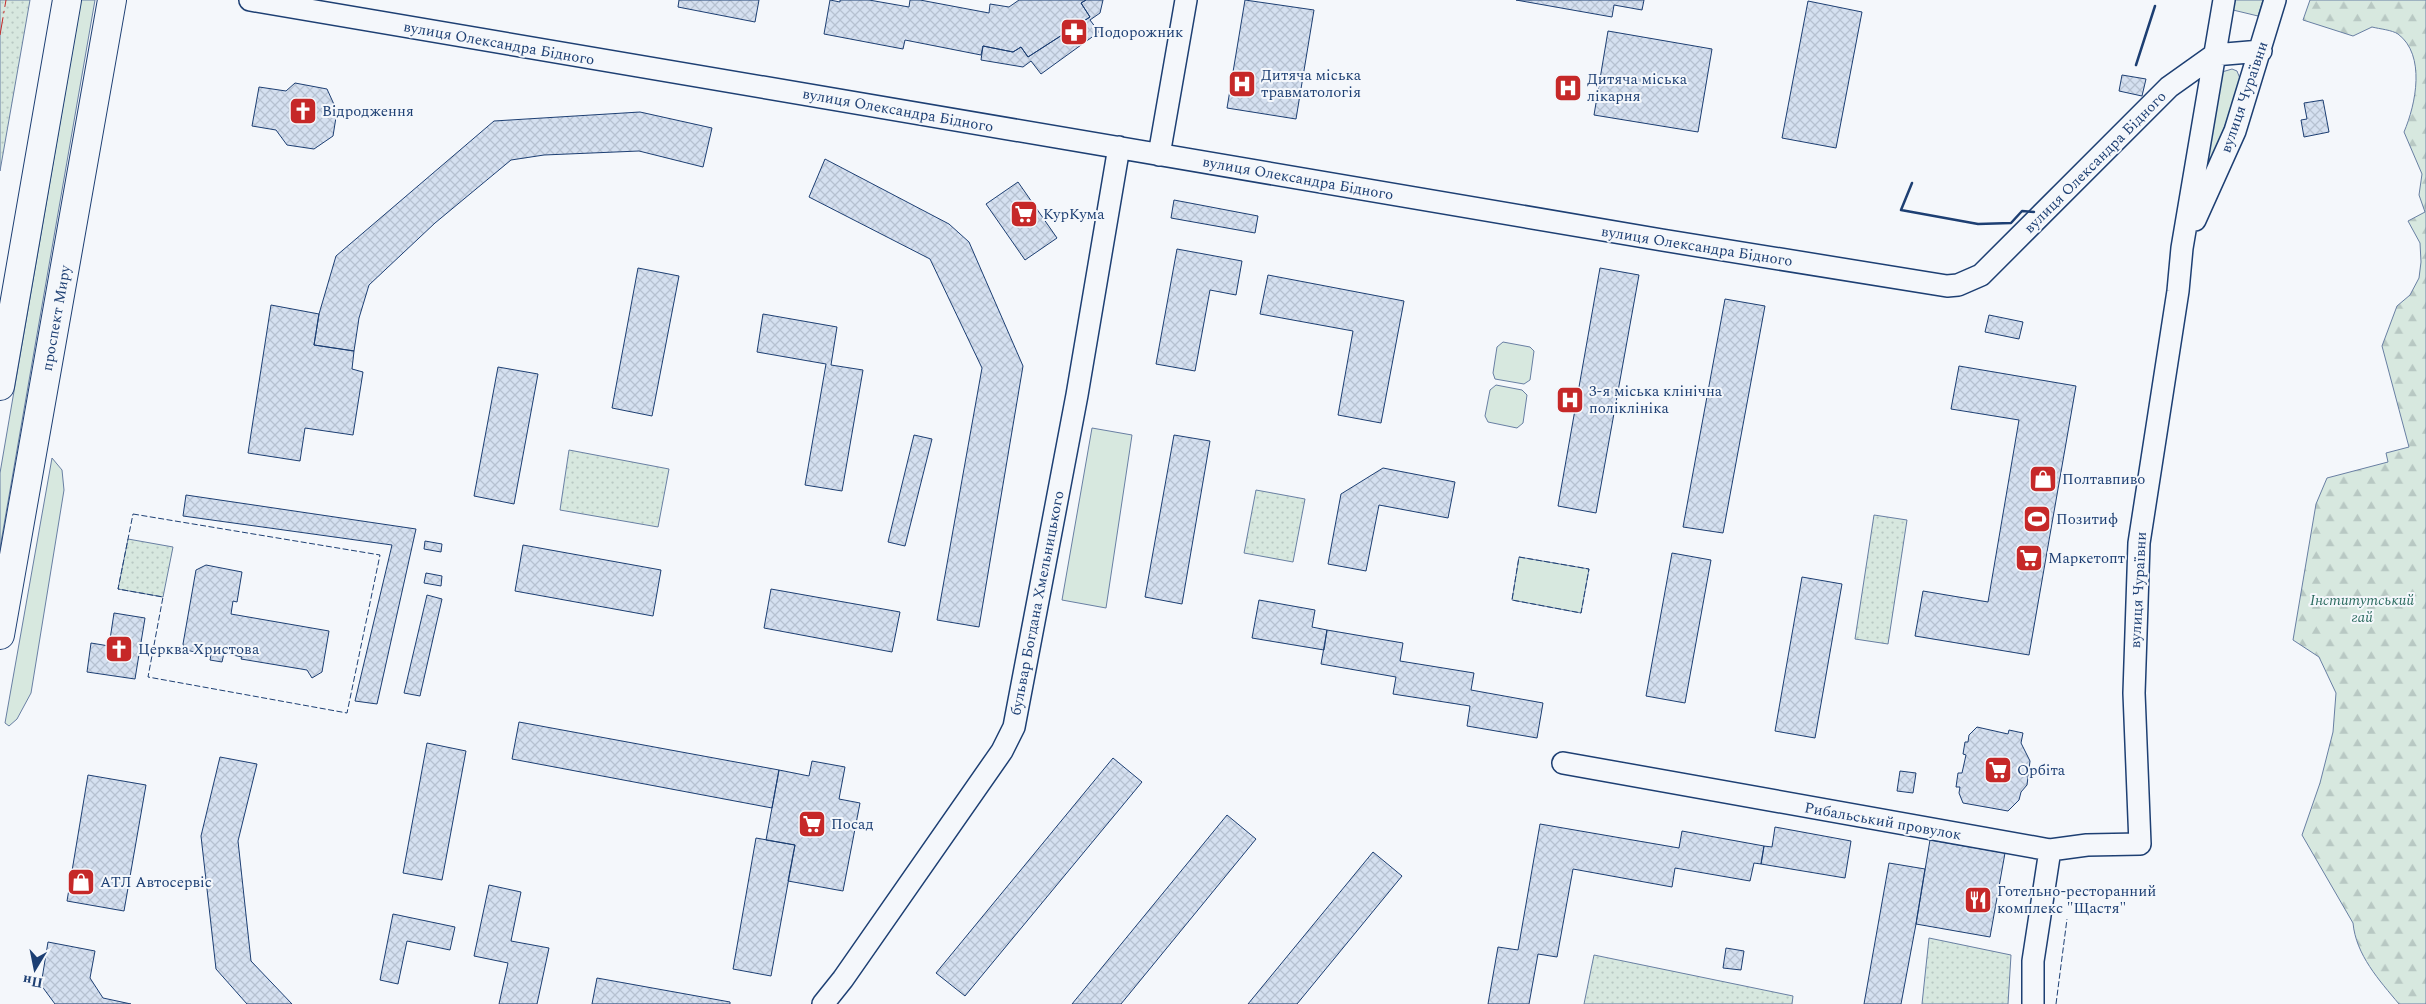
<svg xmlns="http://www.w3.org/2000/svg" width="2426" height="1004" font-family="Spectral,serif">
  <style>
    .green { fill: #d7e8df; stroke: #687fa3 }
    .forest { fill: url(#forest-firs); stroke: #687fa3 }
    .park { fill: url(#park-dots); stroke: #687fa3 }
    .building { fill: url(#building-cross-hatch); stroke: #1d3f73 }
    .lines { fill: none; stroke-linecap: round; stroke-linejoin: round }
    .minor-casing { stroke: #1d3f73; stroke-width: 24 }
    .major-casing { stroke: #1d3f73; stroke-width: 30 }
    .minor { stroke: #f4f7fb; stroke-width: 21 }
    .major { stroke: #f4f7fb; stroke-width: 28 }
    .fence { stroke: #1d3f73; stroke-width: 1; stroke-dasharray: 6 2.5; stroke-linecap: butt }
    .wall { stroke: #1d3f73; stroke-width: 2.5 }
    .power { stroke: #c62828; stroke-width: 1; stroke-dasharray: 18 4 2.5 4; stroke-linecap: butt }
    .labels { text-anchor: middle; stroke-width: 4; stroke-linejoin: round; paint-order: stroke }
    .poi-label { font-size: 15px; fill: #1d3f73; stroke: #f4f7fb; text-anchor: start }
    .street-label { font-size: 15px; fill: #1d3f73; stroke: #f4f7fb }
    .park-label { font-size: 15px; font-style: italic; fill: #2c6c60; stroke: #f4f7fb }
  </style>
  <defs>
    <pattern id="forest-firs" width="22" height="20" patternUnits="userSpaceOnUse" patternTransform="scale(1.25)"><rect width="22" height="20" fill="#d7e8df"/><path d="M5 1l3.5 6h-7zM16 11l3.5 6h-7z" fill="#b8c8c3"/></pattern>
    <pattern id="park-dots" width="8" height="8" patternUnits="userSpaceOnUse" patternTransform="scale(1.25)"><rect width="8" height="8" fill="#d7e8df"/><path d="M2 2h.1M6 6h.1" fill="none" stroke="#b8c8c3" stroke-width="1.8" stroke-linecap="round"/></pattern>
    <pattern id="building-cross-hatch" width="8" height="8" patternUnits="userSpaceOnUse" patternTransform="scale(1.25)"><rect width="8" height="8" fill="#d5e0f0"/><path d="M0 0l8 8M0 8l8-8" fill="none" stroke="#b6c1d1"/></pattern>
  </defs>
  <rect width="100%" height="100%" fill="#f4f7fb"/>
  <path class="green" d="M81,0H95L0,548V473Z
    M2235,0H2263L2258,16L2233,10Z
    M2232,69L2237,71L2241,81L2239,87L2212,161L2205,160L2222,72Z
    M1503,342L1530,347L1534,351L1530,380L1524,384L1495,379L1493,373L1497,347Z
    M1496,385L1522,390L1527,395L1523,423L1517,428L1488,422L1485,416L1490,390Z
    M1092,428L1132,435L1106,608L1062,600Z
    M52,458L62,470L64,490L31,693L17,719L9,726L5,723Z
    M1519,557L1589,569L1581,613L1512,600Z"/>
  <path class="forest" d="M2310,0H2426V1004H2399C2379,980 2356,955 2353,923L2302,835L2320,783L2333,732L2336,693L2319,657L2293,640L2316,504L2327,478L2388,462L2386,453L2409,447L2382,346L2397,306L2410,295L2419,278L2421,262L2420,243L2408,221L2425,212L2419,195L2422,174L2404,132C2416,104 2426,55 2398,34C2392,30 2380,29 2372,27L2353,36L2303,20Z"/>
  <path class="park" d="M0,0H30L0,171Z
    M569,450L669,469L658,527L560,510Z
    M1256,490L1305,499L1293,562L1244,553Z
    M1874,515L1907,520L1888,644L1855,639Z
    M128,539L173,547L163,597L118,589Z
    M1929,938L2011,955L2008,1004H1922Z
    M1594,955L1793,996L1792,1004H1584Z"/>
  <path class="building" d="M679,0H759L755,22L678,7Z
    M830,0L840,2V0H869L909,7L910,0H920L989,13L990,4L1009,7L1019,0H1086L1081,3L1090,17L1028,57L1021,47L1013,52L983,46L981,55L905,40L903,49L824,34Z
    M1086,0H1103L1100,13L1090,20L1099,32L1041,74L1031,61L1023,67L981,60L983,46L1013,52L1021,47L1028,57L1090,17L1081,3Z
    M1245,0L1314,10L1296,119L1227,108Z
    M1516,0H1644L1642,10L1614,5L1612,17Z
    M1808,1L1862,12L1836,148L1782,138Z
    M1608,31L1712,49L1698,132L1594,115Z
    M2122,75L2146,79L2142,96L2119,91Z
    M295,83L327,89L337,111L333,136L314,149L287,145L276,130L252,126L259,87L286,91Z
    M2323,100L2329,132L2304,137L2301,120L2307,119L2304,103Z
    M640,112L712,128L703,167L639,151L544,155L511,160L435,223L369,285L359,318L354,351L314,345L319,314L336,256L494,121Z
    M825,159L949,224L969,242L1023,366L979,627L937,620L982,368L930,259L809,197Z
    M1018,182L1057,238L1025,260L986,204Z
    M1174,200L1258,216L1255,233L1171,218Z
    M1177,249L1242,261L1236,295L1210,290L1195,371L1156,364Z
    M638,268L679,276L652,416L612,408Z
    M1600,268L1639,275L1596,513L1558,506Z
    M1268,275L1404,301L1381,423L1338,415L1353,331L1260,314Z
    M1725,299L1765,306L1723,533L1683,527Z
    M271,305L319,314L314,345L354,351L352,369L363,372L353,435L305,428L300,461L248,453Z
    M763,314L837,327L831,365L863,370L842,491L805,485L826,364L757,352Z
    M1989,315L2023,322L2019,339L1985,332Z
    M1959,366L2076,386L2029,655L1915,636L1923,591L1988,602L2019,420L1951,409Z
    M498,367L538,374L514,504L474,496Z
    M914,435L932,439L905,546L888,542Z
    M1174,435L1210,441L1182,604L1145,597Z
    M1383,468L1455,482L1448,518L1379,505L1366,571L1328,564L1341,494Z
    M186,495L416,529L377,704L355,701L392,545L183,516Z
    M425,541L442,544L441,552L424,549Z
    M523,545L661,570L653,616L515,591Z
    M1672,553L1711,560L1685,703L1646,696Z
    M206,565L242,572L237,602L233,601L231,614L329,631L322,672L312,678L307,670L241,659L242,657L224,653L222,662L210,660L211,655L185,650L183,644L196,570Z
    M426,573L442,576L441,586L424,583Z
    M1802,577L1842,584L1815,738L1775,731Z
    M771,589L900,612L892,652L764,628Z
    M427,595L442,599L420,696L404,693Z
    M1259,600L1315,610L1312,627L1327,630L1324,650L1252,638Z
    M114,613L145,618L135,679L87,672L91,643L109,646Z
    M1327,630L1403,643L1400,661L1474,673L1471,690L1543,703L1537,738L1467,726L1470,706L1393,694L1396,677L1321,664Z
    M519,722L779,770L772,808L512,759Z
    M1977,727L2008,734L2009,730L2023,733L2021,743L2030,761L2027,785L2021,792L2019,800L2008,811L1963,803L1959,793L1960,787H1956L1958,773H1962L1966,755L1963,754L1965,742H1968L1969,735Z
    M427,743L466,751L442,880L403,873Z
    M220,757L257,764L238,841L251,961L292,1004H247L216,969L201,836Z
    M1113,758L1142,782L965,996L936,973Z
    M812,761L845,767L839,799L860,803L843,891L788,881L795,845L766,840L779,770L809,776Z
    M1900,771L1916,773L1913,793L1897,791Z
    M88,775L146,785L124,911L67,901Z
    M1227,815L1256,839L1121,1004H1072Z
    M1540,824L1679,848L1682,831L1764,846L1761,864L1754,863L1750,881L1675,868L1672,887L1573,869L1557,957L1538,954L1529,1004H1488L1498,947L1518,950Z
    M1775,827L1851,841L1845,878L1761,864L1764,846L1772,847Z
    M756,838L795,845L771,976L733,969Z
    M1930,840L2005,853L1990,937L1916,924Z
    M1373,852L1402,876L1352,937L1297,1004H1248Z
    M1889,863L1925,869L1916,924L1901,1004H1864Z
    M489,885L521,892L511,941L549,948L537,1004H499L508,963L474,956Z
    M393,914L455,927L450,950L407,941L398,984L380,980Z
    M48,942L95,951L90,978L103,998L131,1004H55L41,985Z
    M1726,948L1744,951L1741,970L1723,968Z
    M597,978L730,1002V1004H592Z"/>
  <g class="lines">
    <g class="minor-casing">
      <path id="minor" d="M250,0L1662,240L1947,286L1958,285L1981,275L2169,87L2214,55L2261,51
        M1159,155L1186,0
        M2195,220L2235,131L2275,0
        M1563,763L2050,850L2087,845L2140,844L2134,693L2139,543L2178,291L2182,248L2224,0
        M823,1004L843,979L1002,751L1014,727L1077,395L1119,147
        M2033,1004V961L2050,850"/>
    </g>
    <g class="major-casing">
      <path id="major" d="M0,386L67,0
        M0,635L112,0"/>
    </g>
    <use href="#minor" class="minor"/>
    <use href="#major" class="major"/>
    <path class="fence" d="M133,514L380,555L347,713L148,677L163,597L118,589Z
      M1519,557L1589,569L1581,613L1512,600Z
      M2056,1004L2067,919"/>
    <path class="wall" d="M2136,65L2155,6
      M1912,183L1901,210L1978,224L2011,223L2022,211L2034,212"/>
    <path class="power" d="M0,35L6,0"/>
  </g>
  <defs>
    <g id="pharmacy-square" transform="scale(1.4375)"><rect x="-9" y="-9" width="18" height="18" rx="4" fill="#c62828" stroke="#f4f7fb"/><path d="M-2-6h4v4h4v4h-4v4h-4v-4h-4v-4h4Z" fill="#fff"/></g>
    <g id="hospital-square" transform="scale(1.4375)"><rect x="-9" y="-9" width="18" height="18" rx="4" fill="#c62828" stroke="#f4f7fb"/><path d="M-5-5h3v3.5h4V-5h3V5h-3V1.5h-4V5h-3Z" fill="#fff"/></g>
    <g id="church-square" transform="scale(1.4375)"><rect x="-9" y="-9" width="18" height="18" rx="4" fill="#c62828" stroke="#f4f7fb"/><path d="M-1.2-6h2.4v3.5h3.3v2.4h-3.3V6h-2.4V-.1h-3.3v-2.4h3.3Z" fill="#fff"/></g>
    <g id="supermarket-square" transform="scale(1.4375)"><rect x="-9" y="-9" width="18" height="18" rx="4" fill="#c62828" stroke="#f4f7fb"/><path d="M-6-5.5h2.5l.6 2H6L4.5 2H-2.5L-4.4-4H-6ZM-1.5 3.2a1.3 1.3 0 1 0 .1 0ZM3 3.2a1.3 1.3 0 1 0 .1 0Z" fill="#fff"/></g>
    <g id="shop-square" transform="scale(1.4375)"><rect x="-9" y="-9" width="18" height="18" rx="4" fill="#c62828" stroke="#f4f7fb"/><path d="M-5-2.5h2.3a2.7 3.5 0 0 1 5.4 0H5L5.5 6h-11ZM-1.5-2.5h3a1.5 2.3 0 0 0-3 0Z" fill="#fff"/></g>
    <g id="stadium-square" transform="scale(1.4375)"><rect x="-9" y="-9" width="18" height="18" rx="4" fill="#c62828" stroke="#f4f7fb"/><path d="M0-5a6.5 5 0 1 0 0 10a6.5 5 0 1 0 0-10ZM-3.5-1.8h7v3.6h-7Z" fill="#fff"/></g>
    <g id="restaurant-square" transform="scale(1.4375)"><rect x="-9" y="-9" width="18" height="18" rx="4" fill="#c62828" stroke="#f4f7fb"/><path d="M-5-6h1v4h1v-4h1v4h1v-4h1v5L-1.5 .5V6h-2V.5L-5-1ZM5-6V6H3V1.5H1.5Q1.5-4 5-6Z" fill="#fff"/></g>
  </defs>
  <g fill-rule="evenodd">
    <use href="#pharmacy-square" x="1074" y="32"/>
    <use href="#hospital-square" x="1242" y="84"/>
    <use href="#hospital-square" x="1568" y="88"/>
    <use href="#church-square" x="303" y="111"/>
    <use href="#supermarket-square" x="1024" y="214"/>
    <use href="#hospital-square" x="1570" y="400"/>
    <use href="#shop-square" x="2043" y="479"/>
    <use href="#stadium-square" x="2037" y="519"/>
    <use href="#supermarket-square" x="2029" y="558"/>
    <use href="#church-square" x="119" y="649"/>
    <use href="#supermarket-square" x="1998" y="770"/>
    <use href="#supermarket-square" x="812" y="824"/>
    <use href="#shop-square" x="81" y="882"/>
    <use href="#restaurant-square" x="1978" y="900"/>
  </g>
  <g class="labels">
    <g class="poi-label">
      <text x="1093" y="37">Подорожник</text>
      <text x="1261" y="80">Дитяча міська<tspan x="1261" dy="17">травматологія</tspan></text>
      <text x="1587" y="84">Дитяча міська<tspan x="1587" dy="17">лікарня</tspan></text>
      <text x="322" y="116">Відродження</text>
      <text x="1043" y="219">КурКума</text>
      <text x="1589" y="396">3-я міська клінічна<tspan x="1589" dy="17">поліклініка</tspan></text>
      <text x="2062" y="484">Полтавпиво</text>
      <text x="2056" y="524">Позитиф</text>
      <text x="2048" y="563">Маркетопт</text>
      <text x="138" y="654">Церква Христова</text>
      <text x="2017" y="775">Орбіта</text>
      <text x="831" y="829">Посад</text>
      <text x="100" y="887">АТЛ Автосервіс</text>
      <text x="1997" y="896">Готельно-ресторанний<tspan x="1997" dy="17">комплекс "Щастя"</tspan></text>
    </g>
    <g class="street-label">
      <text transform="translate(499 43) rotate(10)" y="5">вулиця Олександра Бідного</text>
      <text transform="translate(2244 97) rotate(-71)" y="5">вулиця Чураївни</text>
      <text transform="translate(898 110) rotate(10)" y="5">вулиця Олександра Бідного</text>
      <text transform="translate(2095 162) rotate(-45)" y="5">вулиця Олександра Бідного</text>
      <text transform="translate(1298 178) rotate(10)" y="5">вулиця Олександра Бідного</text>
      <text transform="translate(1697 246) rotate(9)" y="5">вулиця Олександра Бідного</text>
      <text transform="translate(56 318) rotate(-80)" y="5">проспект Миру</text>
      <text transform="translate(2138 590) rotate(-87)" y="5">вулиця Чураївни</text>
      <text transform="translate(1037 603) rotate(-79)" y="5">бульвар Богдана Хмельницького</text>
      <text transform="translate(1883 821) rotate(10)" y="5">Рибальський провулок</text>
    </g>
    <g class="park-label">
      <text x="2362" y="605">Інститутський<tspan x="2362" dy="17">гай</tspan></text>
    </g>
  </g>
  <g transform="translate(35 969) rotate(190)" stroke="#f4f7fb" stroke-width="4" paint-order="stroke">
  <path d="M0-4L9 19L0 12L-9 19Z" fill="#1d3f73"/>
  <text y="-8" font-size="14" font-weight="bold" text-anchor="middle" fill="#1d3f73">Пн</text>
  </g>
</svg>
